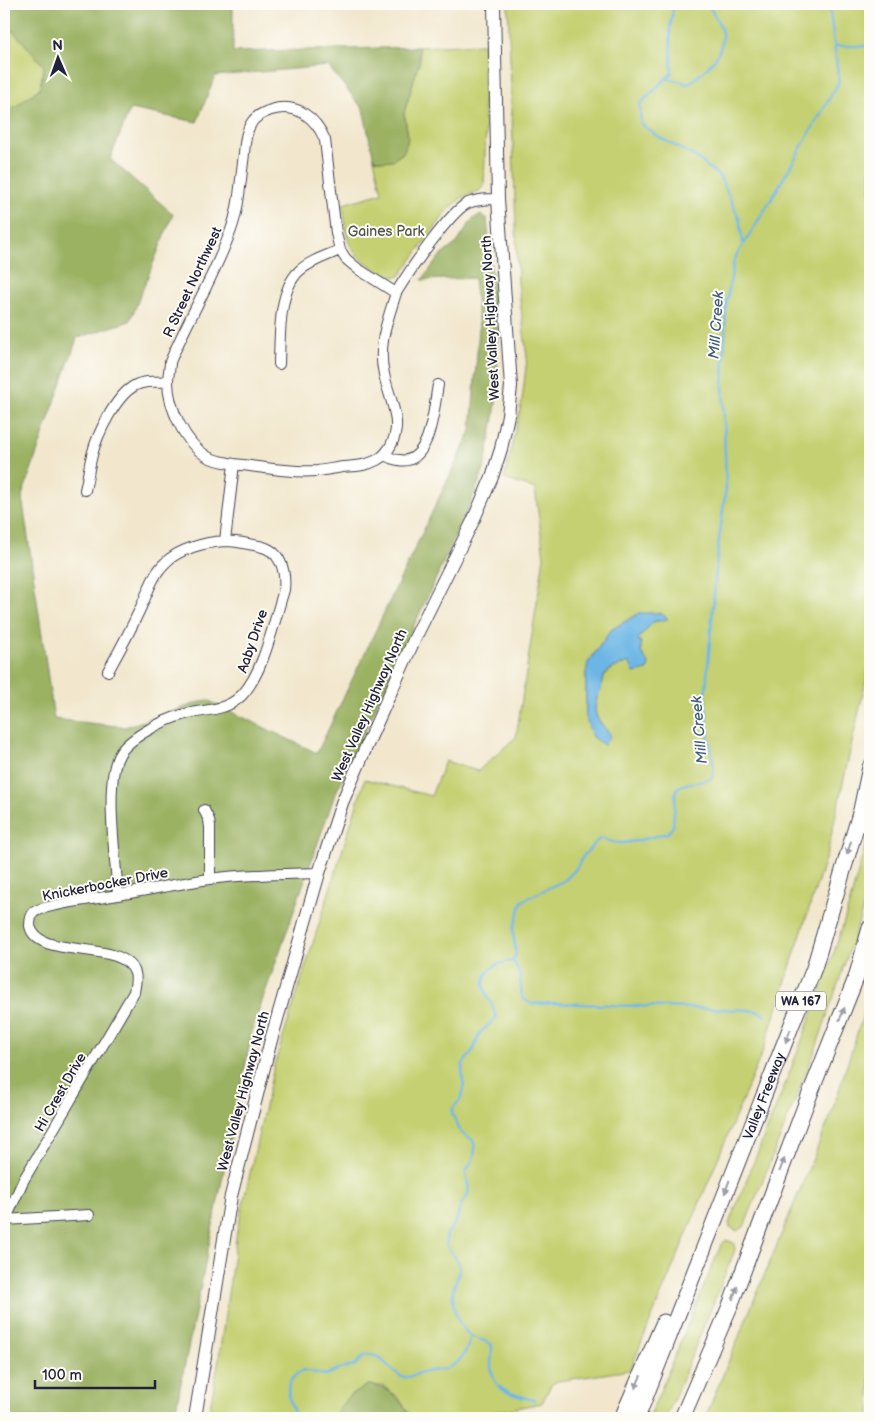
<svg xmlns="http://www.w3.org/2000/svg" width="874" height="1422" font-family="'Balsamiq Sans',sans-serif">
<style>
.green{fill:#c4d071;stroke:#737956;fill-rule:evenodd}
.forest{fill:#9bb263;stroke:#5e6a4f}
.water{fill:#6cb6e5;stroke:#476c90}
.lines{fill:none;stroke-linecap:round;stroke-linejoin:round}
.stream{stroke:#6cb6e5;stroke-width:2.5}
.minor-casing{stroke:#414051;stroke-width:12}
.major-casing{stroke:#414051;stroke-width:14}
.highway-casing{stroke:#414051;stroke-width:17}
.minor{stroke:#fff;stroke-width:10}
.major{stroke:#fff;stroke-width:12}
.highway{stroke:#fff;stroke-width:15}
.oneway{fill:#9c9ca7}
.labels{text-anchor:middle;stroke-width:4;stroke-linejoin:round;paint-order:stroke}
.shield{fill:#fdfcf7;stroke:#646373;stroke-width:1}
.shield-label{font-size:12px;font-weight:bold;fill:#22223b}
.park-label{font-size:14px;fill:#53564b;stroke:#fdfcf7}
.street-label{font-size:14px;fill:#22223b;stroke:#fdfcf7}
.water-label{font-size:15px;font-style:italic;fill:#405d7f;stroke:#fdfcf7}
</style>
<rect width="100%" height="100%" fill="#fdfcf7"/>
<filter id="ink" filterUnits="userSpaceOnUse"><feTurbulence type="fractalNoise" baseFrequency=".02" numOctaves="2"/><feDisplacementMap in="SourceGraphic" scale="10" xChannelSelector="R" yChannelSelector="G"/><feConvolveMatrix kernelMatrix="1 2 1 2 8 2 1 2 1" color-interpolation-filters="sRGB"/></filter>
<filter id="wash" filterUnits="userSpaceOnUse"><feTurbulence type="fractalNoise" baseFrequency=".0096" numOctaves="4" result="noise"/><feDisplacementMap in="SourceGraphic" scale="20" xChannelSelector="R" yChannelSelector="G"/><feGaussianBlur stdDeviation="1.12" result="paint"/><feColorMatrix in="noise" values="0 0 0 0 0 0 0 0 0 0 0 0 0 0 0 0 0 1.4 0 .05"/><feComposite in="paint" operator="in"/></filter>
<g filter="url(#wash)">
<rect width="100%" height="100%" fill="#f2e7cd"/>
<path class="green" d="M508 4H870V662L828 850 764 1048 630 1370 558 1381 551 1385 542 1403 462 1418H412L398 1397 383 1386 368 1385 348 1397 332 1418H208L218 1364 237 1231 274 1066 365 779 431 796 445 761 478 771 516 737 544 557 535 489 504 479 522 401 527 358 518 283ZM639 613 667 619 653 622 638 639 641 643V652L649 664C629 661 620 661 604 676 603 689 592 701 596 715 599 722 606 729 610 735L586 717V673L588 663 611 630Z
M4 24 16 34 44 66 40 88 11 110 4 126Z
M483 44 484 122 486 123 484 186 479 191 463 197 447 211 400 276C389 278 383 274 374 268 344 250 347 236 343 204L382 193 374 159C386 162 393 160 403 153L408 136 404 113 420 59 418 47Z
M870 825V885L856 931 816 1048 744 1227 737 1231 730 1227 729 1223C769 1125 809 1028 842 928 853 894 861 860 870 825Z
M870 993V1418H705L831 1115Z
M726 1240 734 1243 735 1250 666 1418H649L721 1245Z"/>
<path class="forest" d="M4 4H233V52L418 47 420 59 404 113 408 136 407 143 403 153 393 160 383 161 374 159 363 109 328 66 215 76 197 122 130 109 110 159 173 214 130 321 77 338 22 496 54 719 125 727 207 700 317 753 471 431 479 328 474 278 422 280 440 256 457 243 472 220 479 215 487 218 497 329 498 386 494 418 484 470 465 516 334 797 253 1027 174 1418H4V126L11 110 40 88 44 66 16 34 4 24Z
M368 1385C393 1387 398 1399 412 1418H332L348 1397Z"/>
<path class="water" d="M639 613H661L668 619 653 622 638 639 641 643V652L649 664 648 670 634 673 629 662 611 669 604 676C603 689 592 702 596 715 599 722 606 729 611 735L604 745 592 737 586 717V673L588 663 611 630Z"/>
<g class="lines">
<path class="stream" d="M674 4 670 29 672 73 640 104 641 124 657 136 696 157 720 177 739 218 743 243
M835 46H870
M667 78 688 84C705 72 728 52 721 28 718 20 712 12 708 4
M513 961C522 972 520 984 522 998L532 1004 553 1003 749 1010 760 1012 765 1016
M535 1402 534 1400C512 1394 493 1393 491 1366 491 1359 492 1352 492 1345 486 1340 478 1340 471 1336 458 1327 452 1307 453 1291 454 1282 461 1274 459 1265 457 1254 442 1250 447 1234 449 1229 454 1226 456 1221 459 1216 458 1209 462 1203 464 1200 468 1198 468 1194 470 1187 466 1178 466 1171 474 1159 477 1154 473 1140L461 1133 452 1113 453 1108 460 1100 464 1090 462 1070 463 1064 474 1049 479 1034 496 1018C495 1008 491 1004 487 995 477 974 494 962 513 961L516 955 513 931 522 901 565 880 576 869 584 855 599 839C606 838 612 843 619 843 634 843 654 836 668 833L673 826 676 789C690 779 700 785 712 778L714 767 709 739 705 699 718 548 726 487 723 387 726 305 734 260 775 193 839 82 829 4
M296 1418C289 1399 280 1382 303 1370L326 1375 339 1369 354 1366 365 1355C382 1352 387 1370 401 1376 409 1379 415 1374 423 1372 428 1371 434 1371 439 1370 458 1368 467 1354 471 1336"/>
</g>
</g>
<g filter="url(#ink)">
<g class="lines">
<g class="minor-casing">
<path id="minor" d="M396 293C408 273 450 211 468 203 478 199 488 199 498 199
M279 364C280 337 278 291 299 271 310 261 326 256 340 250
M384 455C389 457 394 460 399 460 431 466 434 405 438 385
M85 490C88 478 89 466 92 455 97 435 115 397 134 386 144 380 157 382 168 382
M225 541 234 464C225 462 216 461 208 457 185 444 168 407 168 381 168 375 170 368 170 362 189 317 215 275 231 230 239 208 240 185 243 162 245 149 244 134 252 122 256 116 265 112 271 110 297 102 316 118 325 140L336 233 340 250 346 259 358 269 396 293C388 319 377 346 384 374 387 390 395 406 396 422 397 436 390 453 377 460 366 466 355 466 343 467 335 468 326 470 317 471 290 473 261 467 234 464
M108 671C120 650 131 629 141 607 148 592 153 574 165 563 178 549 206 542 225 541 236 541 248 544 259 546 281 550 286 571 284 590 274 621 264 672 242 695 226 712 203 709 182 715 164 720 128 738 119 755 104 782 116 862 118 895
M204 810 209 820 210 827V879
M5 1220 89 1215
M4 1223 23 1181 134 992C135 986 137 979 135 973 124 938 37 961 30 926 30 922 30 916 34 912 43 905 98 898 112 896 144 891 176 884 209 879 245 874 282 874 319 873"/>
</g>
<g class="major-casing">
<path id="major" d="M195 1418 231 1196 271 1040 319 873 342 803 370 738 415 638 473 521 492 477 501 449 508 415 511 386 498 199 494 4"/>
</g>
<g class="highway-casing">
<g id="highway">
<path d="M622 1418 664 1322"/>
<path id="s1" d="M637 1418 814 968 861 810 870 767"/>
<path d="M682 1418 730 1306 804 1109 856 978 870 928"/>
</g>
</g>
<use href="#minor" class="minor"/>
<use href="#major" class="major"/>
<use href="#highway" class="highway"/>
</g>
<defs><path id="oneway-solid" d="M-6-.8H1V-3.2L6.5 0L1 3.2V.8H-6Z" transform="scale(1.25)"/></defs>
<g class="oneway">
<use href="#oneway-solid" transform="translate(849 848) rotate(107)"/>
<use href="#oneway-solid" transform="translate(842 1014) rotate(-68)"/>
<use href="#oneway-solid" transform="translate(788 1036) rotate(111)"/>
<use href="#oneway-solid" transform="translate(782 1165) rotate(-69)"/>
<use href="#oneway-solid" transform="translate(727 1187) rotate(110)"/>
<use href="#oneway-solid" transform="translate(735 1293) rotate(-70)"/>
<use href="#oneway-solid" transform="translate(638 1382) rotate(114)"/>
</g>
</g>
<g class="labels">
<rect class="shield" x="776" y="991.5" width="50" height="19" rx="4"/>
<g class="shield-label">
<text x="801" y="1005">WA 167</text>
</g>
<g class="park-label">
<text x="386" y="236">Gaines Park</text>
</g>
<g class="street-label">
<text transform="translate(192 282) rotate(-65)" y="5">R Street Northwest</text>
<text transform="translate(490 318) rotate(-93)" y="5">West Valley Highway North</text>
<text transform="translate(252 641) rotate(-71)" y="5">Aaby Drive</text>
<text transform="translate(369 705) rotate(-66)" y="5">West Valley Highway North</text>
<text transform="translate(105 884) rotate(-11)" y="5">Knickerbocker Drive</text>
<text transform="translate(243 1091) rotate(-75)" y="5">West Valley Highway North</text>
<text transform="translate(60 1092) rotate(-60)" y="5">Hi Crest Drive</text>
<text dy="5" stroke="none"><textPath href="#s1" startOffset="346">Valley Freeway</textPath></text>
</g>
<g class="water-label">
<text transform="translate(716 325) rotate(-86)" y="5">Mill Creek</text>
<text transform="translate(699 730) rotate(-95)" y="5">Mill Creek</text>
</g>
</g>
<rect width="874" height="1422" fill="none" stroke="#fdfcf7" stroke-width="20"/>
<g transform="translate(58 58) rotate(358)" stroke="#fdfcf7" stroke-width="4" paint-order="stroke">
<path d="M0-4L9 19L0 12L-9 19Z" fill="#22223b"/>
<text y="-8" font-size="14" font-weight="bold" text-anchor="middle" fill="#22223b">N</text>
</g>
<path d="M35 1380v8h120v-8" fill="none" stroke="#22223b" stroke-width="2.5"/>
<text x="42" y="1380" font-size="15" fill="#22223b" stroke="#fdfcf7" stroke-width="4" paint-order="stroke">100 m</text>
</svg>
